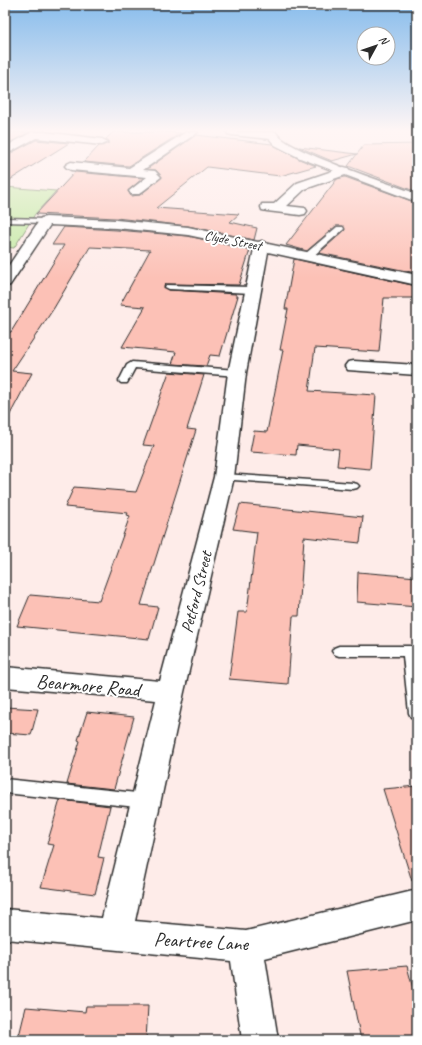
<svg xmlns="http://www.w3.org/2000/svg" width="422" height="1045" font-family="Caveat,sans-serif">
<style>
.green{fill:#c4eaa4;stroke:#788a68}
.building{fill:#fcc1b6;stroke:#2b2b2b}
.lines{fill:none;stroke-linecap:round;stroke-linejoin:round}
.lane-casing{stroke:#2b2b2b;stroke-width:3}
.street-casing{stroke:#2b2b2b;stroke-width:3}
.secondary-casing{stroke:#2b2b2b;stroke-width:3}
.lane{fill:#fff;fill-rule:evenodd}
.street{fill:#fff;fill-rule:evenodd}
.secondary{fill:#fff;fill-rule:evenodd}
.labels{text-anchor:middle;stroke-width:4;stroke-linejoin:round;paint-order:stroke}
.far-street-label{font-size:14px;fill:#2b2b2b;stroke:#fff}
.street-label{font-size:17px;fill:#2b2b2b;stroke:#fff}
.near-street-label{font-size:20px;fill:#2b2b2b;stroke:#fff}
</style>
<rect width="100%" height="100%" fill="#feece9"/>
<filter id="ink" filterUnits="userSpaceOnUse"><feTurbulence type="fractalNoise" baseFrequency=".025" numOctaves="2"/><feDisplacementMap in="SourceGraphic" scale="8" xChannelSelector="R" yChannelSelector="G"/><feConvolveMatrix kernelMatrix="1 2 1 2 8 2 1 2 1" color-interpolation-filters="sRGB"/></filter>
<g filter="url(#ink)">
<path class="green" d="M5 187 56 191 35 214 14 248 5 247Z"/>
<path class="building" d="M5 132H30L5 145Z
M113 132H166L181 133 129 166 84 162 99 146 109 143V141L106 139Z
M196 135 272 144 299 159 316 166 280 176 207 167 156 208 239 214 230 222 257 228 254 240 188 226 116 218 36 214 75 172 143 178 128 191 131 196 140 195 162 177 156 170 147 169Z
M36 140 69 143 5 183V156Z
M417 144V192L348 166 364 145Z
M299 147 357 154 332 161Z
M345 177 417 203 416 273 319 253 345 230 343 226H336L307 251 286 245 337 179Z
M64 227 116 230 188 236 250 250 239 285 166 284 164 286 169 290 236 294V296H238L220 356 210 355 206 366 172 364 176 352 122 347 145 307 120 305 150 250 90 247 54 308 12 371 32 373 5 424V332H11L64 245H52Z
M294 259 416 286V298H384L379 352 315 348 309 391 376 395 370 469 337 466 339 449 297 445 296 455 250 452 254 431 267 432 283 350H280L288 309H285Z
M169 372 204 375 187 429 196 430 141 605 158 607 149 639 17 626 30 595 99 601 130 516 127 515 128 513 65 507 74 487 136 492 154 446 143 445Z
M240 504 363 517 360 543 304 537 299 616H293L288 684 229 679 238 612H247L257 532 233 529Z
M358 572 417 577V607L357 602Z
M5 707 38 709 31 735 5 733Z
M87 712 134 717 114 789 67 784 80 741 78 740Z
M417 786V880L412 881 383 789Z
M60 800 110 806 98 857 104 858 95 894 41 887 54 845 47 844Z
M407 966 417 1004V1040H361L347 971Z
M86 1006H148L146 1040H18L26 1007 85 1012Z"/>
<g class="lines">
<g class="lane-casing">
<path id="lane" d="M5 218 46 219 50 221 46 223 5 222Z
M337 227H343L344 229 311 258H305V254Z
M166 285 252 287 256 290 252 293 169 289 165 287Z
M132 362 237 370 242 373 237 376 135 368 127 383H121L119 381 127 365Z
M224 474 353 483 357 484 359 486 357 488 353 489 220 479 218 477 220 475Z
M339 646H417V718L411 717 409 713 403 656H339L334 654 332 651 334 648Z
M5 779 146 794 152 796 154 801 152 806 146 808 5 793Z"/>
</g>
<g class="street-casing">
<path id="street" d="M32 132H44L102 139 108 142 102 145 36 138 5 155V147Z
M186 132H198L143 170 155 171 161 177 139 194H131L129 191 147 177 71 170 67 168 65 166 67 164 71 162 129 168Z
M227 132H261L276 134 277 136 272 139 232 135 228 134Z
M344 167 348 168 350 171 348 174 305 189 287 206 305 208 307 211 305 214 300 215 267 211 262 210 261 207 262 204H274L297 183Z
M46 217 116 220 188 227 258 242 262 241 268 244 417 275V285L268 252 246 373 234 477 184 692 135 921 246 931 417 890V920L265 958 278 1040H242L231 961 5 939V909L102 918 156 700 5 687V667L160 681 214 477 228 373 254 249 188 235 116 228 50 225 10 285 5 287V271L41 218Z
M354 361 417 365V375L348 370 345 366 348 362Z"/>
</g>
<g class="secondary-casing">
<path id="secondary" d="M266 132H276C282 150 395 185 417 194V202L300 158 275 145 267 136Z"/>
</g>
<use href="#lane" class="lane"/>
<use href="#street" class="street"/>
<use href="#secondary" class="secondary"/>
</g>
</g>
<linearGradient id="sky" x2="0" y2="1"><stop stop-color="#87bcec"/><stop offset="0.47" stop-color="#fff6f5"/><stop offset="1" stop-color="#fff6f5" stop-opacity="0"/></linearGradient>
<rect width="422" height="278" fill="url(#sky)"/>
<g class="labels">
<g class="far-street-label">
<text transform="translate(233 240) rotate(11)" y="5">Clyde Street</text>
</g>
<g class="street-label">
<text transform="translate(196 592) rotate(-76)" y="6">Petford Street</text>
</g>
<g class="near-street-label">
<text transform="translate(88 685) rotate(5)" y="7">Bearmore Road</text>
<text transform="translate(201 941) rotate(3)" y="7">Peartree Lane</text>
</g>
</g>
<rect width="422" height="1045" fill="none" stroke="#fff" stroke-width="20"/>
<rect x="10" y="10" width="402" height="1025" fill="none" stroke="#2b2b2b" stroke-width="1.5" filter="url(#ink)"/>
<g transform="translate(376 46) rotate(50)"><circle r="19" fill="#ffffff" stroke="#aaaaaa"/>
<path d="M0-3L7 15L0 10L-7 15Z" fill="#2b2b2b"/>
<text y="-6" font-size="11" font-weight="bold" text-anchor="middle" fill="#2b2b2b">N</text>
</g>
</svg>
